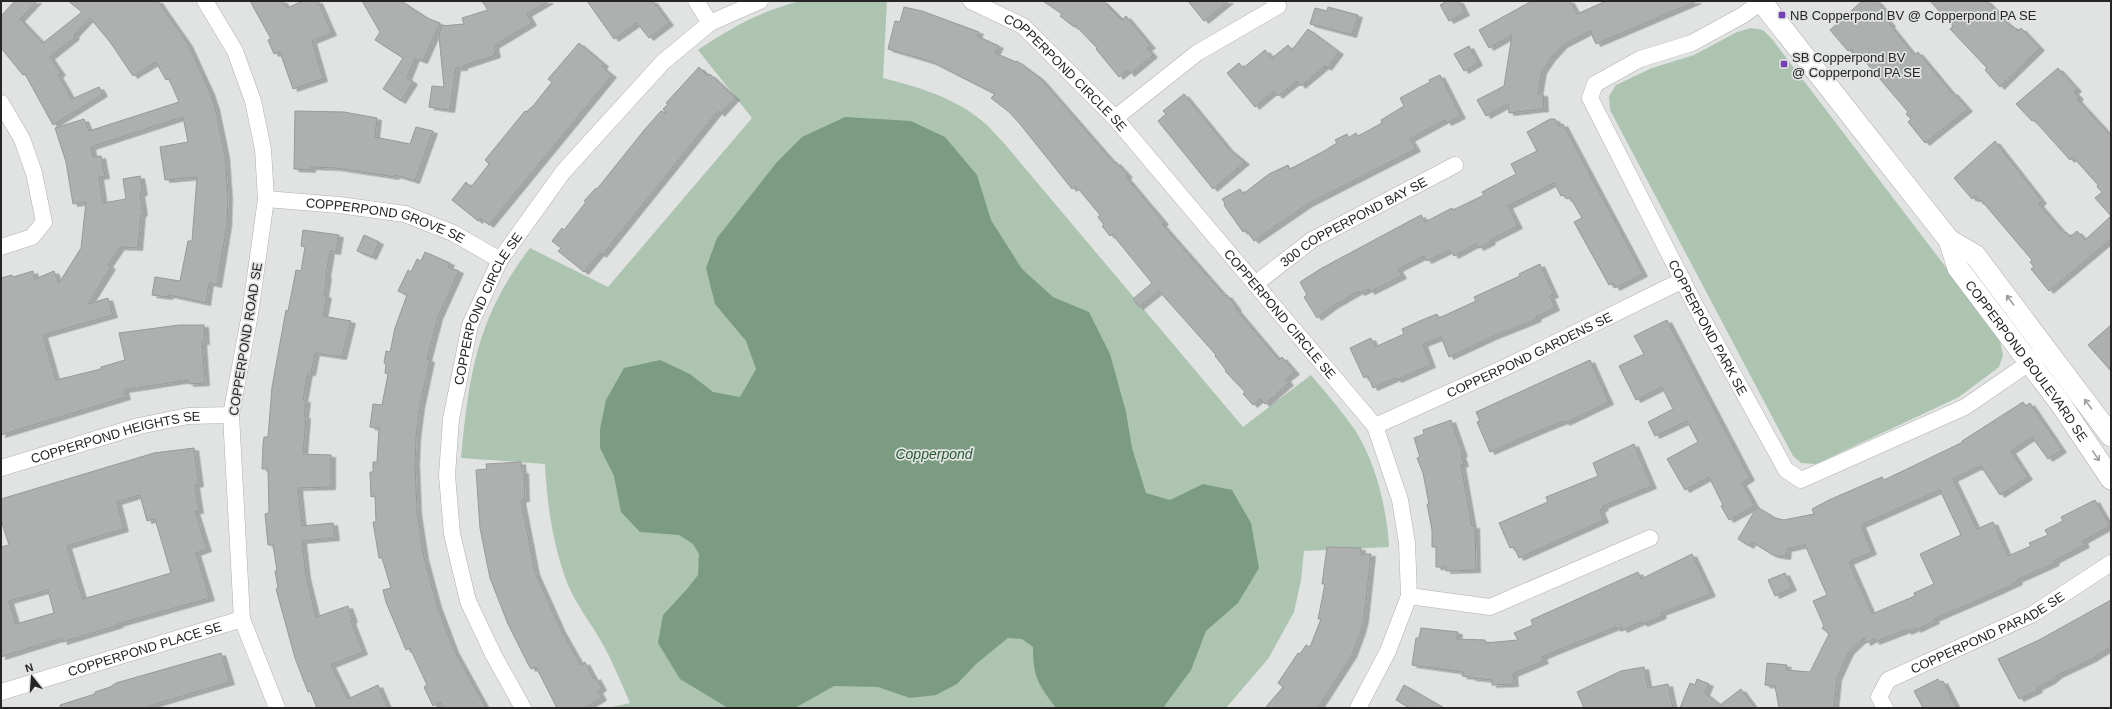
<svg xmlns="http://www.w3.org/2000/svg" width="2112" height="709" font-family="Helvetica,sans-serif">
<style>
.green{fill:#adc4b1}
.water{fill:#7c9c81}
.building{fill:#adb0ae;stroke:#979a98;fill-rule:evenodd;filter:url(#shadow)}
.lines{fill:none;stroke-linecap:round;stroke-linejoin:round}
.minor-casing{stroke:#aeb1ae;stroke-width:17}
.tertiary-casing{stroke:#aeb1ae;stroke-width:22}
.minor{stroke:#fff;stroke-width:16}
.tertiary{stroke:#fff;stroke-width:21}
.oneway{stroke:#9c9d9c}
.poi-dot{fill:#7340b7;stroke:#e0e3e1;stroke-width:1.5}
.labels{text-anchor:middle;stroke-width:3.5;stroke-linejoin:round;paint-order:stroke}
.poi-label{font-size:13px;fill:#242524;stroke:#e0e3e1;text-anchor:start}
.street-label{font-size:13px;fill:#242524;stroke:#e0e3e1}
.water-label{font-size:14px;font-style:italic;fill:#285a34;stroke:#e0e3e1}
</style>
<defs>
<filter id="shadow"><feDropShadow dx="4.5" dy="2.5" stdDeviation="0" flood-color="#0004"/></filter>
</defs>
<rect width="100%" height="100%" fill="#e0e3e1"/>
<path class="green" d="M801 1H887L883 78C918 87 953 97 981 120 989 126 996 135 1003 142L1243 427 1311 375C1326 393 1342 411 1355 430 1376 463 1387 509 1389 547L1304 551 1301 580 1294 612 1268 659 1226 708H608L630 703C621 683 613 662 602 643 591 623 577 606 568 585 553 546 547 506 545 464L461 458C469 374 477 317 530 248L608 287 752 118 698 50C730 28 763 10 801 1Z
M1751 28 1763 30 1772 39 1999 337 2003 355 1999 367 1959 397 1816 464 1801 463 1793 456 1610 110 1609 96 1616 85 1652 68 1694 55 1737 32Z"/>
<path class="water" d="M845 117 911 121 945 137 977 175 991 220 1022 269 1053 297 1089 312 1110 354 1126 412 1132 448 1146 493 1170 500 1203 484 1232 490 1251 523 1259 568 1238 603 1206 631 1191 670 1163 708H1056C1038 684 1033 677 1033 647L1022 639 1008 638 976 664 957 684 936 695 910 698 878 687 834 686 795 708H728L680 679 658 643 663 615 687 589 698 575 699 554 693 544 679 535 640 532 621 512 614 476 600 448V429L606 400 624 368 660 360 690 374 713 392 740 397 756 369 746 341 715 304 706 268 717 238 777 162 802 137Z"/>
<path class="building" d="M15 1H37L20 19 43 43 82 12 68 1H158L188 44 210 92 215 107 225 155 228 197 227 225 217 285 209 283 206 303 169 295 168 297 152 295 155 277 180 281 188 241H192L197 177 165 180 160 147 188 142 183 117 91 147 93 157 101 156 105 176 99 177 103 203 126 199 123 179 140 176 143 193H140L143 213 141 214 138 248 120 247 108 265 111 267 88 304 108 298 113 315 43 335 56 380 101 369V367L125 360 119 333 179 325H204L205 342H202L205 383 189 384 188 380 124 390 126 397 1 435V278L12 275 13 277 33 271 35 279 54 271 59 283 81 248 86 202 73 204 66 162 55 128 84 119 89 131 179 102 169 79 166 80 156 62 133 76 110 42 90 18 74 35 75 37 50 57 61 73 58 75 72 99 99 87 103 94 53 125 25 74 23 75 1 48V16Z
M250 1H283L287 8 303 1H318L332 33 312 41 323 79 293 89 280 52 274 54 268 40 271 39Z
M362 1H401L427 18 440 23 423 61 415 58 407 78 413 82 401 101 383 89 403 58 375 40 380 32Z
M482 1H549L527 14 532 23 494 46 496 55 463 66V68H456L450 110 429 107 432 86 444 87 439 36 441 26 464 24 462 18 488 10Z
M587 1H653L669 23 649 38 637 23 614 39Z
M1043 1H1103L1122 20 1126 16 1151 46 1147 48 1153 55 1130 74 1127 70 1119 77 1096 49 1097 48 1075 25 1074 27 1060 16 1062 14Z
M1188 1H1229L1204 21Z
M1447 1H1459L1465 13 1449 21 1440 5Z
M1532 1H1570L1577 14 1606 1H1697L1596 44 1590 31 1563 45 1551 58 1542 71 1538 94H1543L1544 109 1509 113 1508 104 1486 116 1477 100 1504 86 1512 35 1489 48 1479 30Z
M1862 1H1877L1890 16 1887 19 1891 24 1890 25 1914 55 1918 52 1952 93 1953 92 1968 109 1925 143 1908 122 1911 119 1906 114 1908 112 1858 53 1856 54 1851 49 1848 51 1830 30Z
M1930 1H1987L2011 27 2013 26 2018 31 2021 28 2040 48 2000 87 1985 70 1987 68 1950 29 1953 26Z
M904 7 922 11 979 32 977 36 999 46 995 53 1016 62 1017 61 1040 78 1114 163 1116 162 1128 175 1126 177 1164 222 1162 224 1225 296 1227 295 1237 308 1236 309 1279 360 1282 357 1295 372 1286 379 1289 383 1265 404 1260 399 1253 405 1243 394 1245 392 1225 371 1226 370 1215 356 1216 355 1159 291 1139 307 1133 299 1152 283 1112 234 1110 236 1102 226 1104 225 1098 217 1100 215 1076 186 1072 189 1020 124 1009 112 991 98 995 94 932 62 888 49 895 21 900 22Z
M1328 7 1358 15 1352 35 1310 24 1315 8 1327 11Z
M1308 29 1339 52 1327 68 1325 66 1301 86 1297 81 1278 96 1274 91 1255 107 1227 73 1239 63 1243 68 1265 50 1272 58 1288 45 1292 50Z
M579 43 604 64 602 67 612 75 489 225 480 218 478 221 452 200 466 182 471 187 489 164 485 160 525 111 526 112 533 106 552 82 548 79Z
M1469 46 1478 63 1464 71 1454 54Z
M699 67 708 76 710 74 735 98 720 114 718 111 602 255 600 253 584 272 558 251 561 248 552 241 562 228 564 230 586 202 584 201 596 188 597 189 645 129 661 111 666 113 663 109 668 104 666 103Z
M2058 68 2077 89 2074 92 2079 97 2077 99 2111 136V216L2095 198 2102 192 2097 187 2098 185 2073 157 2070 160 2034 120 2032 121 2016 104Z
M1440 75 1461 116 1447 123 1445 120 1410 139 1416 149 1308 204 1254 241 1246 230 1243 232 1224 205 1225 203 1222 199 1240 189 1243 194 1269 174 1288 165 1290 169 1324 151 1337 143 1335 140 1347 134 1348 138 1356 133 1358 136 1382 123 1381 120 1404 106 1400 98 1430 82 1429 80Z
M1184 94 1229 149 1245 162 1213 189 1158 121 1166 114 1163 111Z
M295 111 344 112 377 118 375 137 410 144 416 127 433 131 415 181 395 175V177L336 168 311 167V170L294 169Z
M1550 119H1555L1559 126 1563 124 1643 274 1615 288 1613 283 1609 285 1574 222 1582 218 1570 197 1567 199 1564 195 1561 196 1554 183 1508 206 1518 226 1490 240 1491 242 1479 248 1476 244 1454 256 1450 250 1427 261 1424 256 1398 269 1402 276 1370 292 1369 289 1360 293 1359 291 1333 306 1317 318 1304 297 1307 295 1300 282 1322 268 1421 215 1425 222 1452 208 1453 210 1484 195 1482 192 1516 174 1511 164 1537 151 1527 132Z
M1995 141 2042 201 2039 204 2064 233 2066 232 2070 237 2077 231 2085 240 2111 216V239L2049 291 2031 269 2034 267 2030 262 2032 260 1981 200 1979 202 1975 196 1972 199 1954 178Z
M303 230 339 235 336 252 330 251 326 275 327 276 324 295 327 296 323 316 351 321 342 357 315 353 311 373H308L303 400H306L304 416H306L303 454 331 455V487L298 488 302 526 333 523 335 538 302 541 306 576 316 617 348 606 353 620 351 621 363 652 331 665 348 699 378 685 388 708H317L310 691 308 692 295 658 276 589 278 588 275 571 277 570 273 545H268L265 514 269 513 268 469H262L263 444 264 437H268L272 387 286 310 288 311 296 270 301 271 305 247 301 246Z
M364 235 379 242 372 257 357 251Z
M425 252 450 263 448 267 459 271 438 317 427 359 430 360 420 406 416 437 415 463 417 512 424 557 437 605 454 650 486 708H443L440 702 433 706 424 687 427 685 410 648 406 650 386 602 383 590 391 588 382 558H379L373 522H376L375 496 371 497 370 472H373V462H377L379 428 370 427 373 404 382 405 388 374 385 373 386 364 384 363 386 351 390 352 395 328 407 295 398 291 408 270 411 272 417 259 421 261Z
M1540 264 1554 295 1550 296 1555 308 1536 317 1537 319 1492 337 1449 357 1441 337 1423 344 1431 365 1397 380 1396 378 1373 388 1368 376 1364 378 1350 348 1371 338 1375 347 1404 334 1402 329 1422 320 1437 314 1439 318 1476 301 1474 297 1520 276 1519 274Z
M1667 320 1750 478 1742 483 1755 506 1729 520 1721 506 1723 505 1709 477 1685 490 1667 459 1698 442 1687 421 1655 436 1648 422 1673 409 1662 387 1636 400 1619 366 1644 354 1634 336Z
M2111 325V371L2088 345Z
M1590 360 1609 402 1565 423 1564 421 1546 428 1490 452 1477 422 1480 421 1476 412Z
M2023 402 2026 406 2030 403 2062 450 2048 459 2032 437 2011 451 2028 477 2000 495 1981 466 1978 468 1977 467 1953 479 1977 529 1993 522 2008 556 2031 546 2029 543 2048 535 2045 530 2063 521 2061 517 2095 500 2110 526 2083 541 2085 545 2054 561 2055 563 2017 580 2018 582 1999 591 1934 619 1935 621 1916 630V628L1907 632 1906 630 1875 642 1874 639 1866 643 1864 638 1849 652 1837 678 1834 708H1779L1775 686 1765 685 1767 663 1787 665 1786 670 1810 672 1829 634 1822 628 1824 626 1813 601 1827 595 1805 545 1787 549 1786 557 1773 555 1752 542 1749 546 1738 539 1757 507 1775 518 1784 520 1814 514 1812 509 1829 500 1882 477 1884 480 1963 442 1962 441ZM1940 490 1961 535 1920 554 1934 584 1914 593 1915 596 1872 614 1849 562 1872 552 1861 525Z
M1451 420 1463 454 1461 455 1464 464 1461 465 1472 526H1475L1476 570 1446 571V567H1436V547H1432V530L1427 504H1429L1423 473 1417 458 1420 457 1414 438 1424 434 1423 430Z
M1634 444 1652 486 1603 506 1604 508 1600 510 1604 520 1519 558 1514 547 1510 548 1499 523 1548 502 1546 497 1598 476 1593 463Z
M194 448 199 484 195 485 199 511H195L207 549 196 553 210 598 118 624 119 625 63 642 62 638 1 657V547L9 545 1 520V499L154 453ZM140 495 147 521 155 519 171 573 83 599 67 546 124 529 117 502ZM48 590 54 613 16 624 9 601Z
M521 462 522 472 524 471 525 499 521 500 535 572 561 630 581 665 585 662 594 679 596 677 602 688 598 691 602 698 585 708H557L536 667 531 669 527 662 508 624 490 578 480 528 476 470 487 469 486 464Z
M1327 547 1361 548V554H1371L1364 619 1361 631 1352 655 1318 708H1265L1283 687 1278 683 1298 653 1300 654 1306 645 1310 647 1321 619H1318L1325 584H1322Z
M1692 554 1711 594 1661 613 1662 616 1643 624 1641 622 1623 630 1621 627 1616 629V627L1556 651 1542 657 1544 661 1513 674 1514 684 1492 685V680L1471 678V677L1462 676 1463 672 1412 665 1416 638H1419L1421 628 1458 632 1457 639 1485 640V643L1518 640 1514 633 1533 625 1531 620 1638 572 1641 579Z
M1785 573 1792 588 1775 596 1768 580Z
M2111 600V647L2092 659 2058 675 2051 681 2037 688 2038 690 2019 699 1998 659 2039 640Z
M221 653 230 682 149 706V708H60V705L95 694V692L110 687 116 683Z
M1644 667 1648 688 1668 684 1673 708H1584L1577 692 1621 671Z
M1697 679 1709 684 1705 693 1720 705 1741 689 1755 708H1680L1690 683 1695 685Z
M1938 679 1940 682 1943 681 1957 708H1923L1914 691Z
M1404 685 1444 708H1410L1396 700Z"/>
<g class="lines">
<g class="minor-casing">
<g id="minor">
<path d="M205 1 235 51 253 101 263 149 266 199 250 314 231 415 242 619 277 708"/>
<path d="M696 1 710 23"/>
<path id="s1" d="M971 1 1023 26 1115 118 1375 426 1400 500 1407 543 1409 596 1388 651 1358 708"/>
<path id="s2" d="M1761 2 1743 15 1692 43 1640 59 1595 84 1590 98 1694 303 1786 470 1801 480 1965 407 2039 356"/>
<path d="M1 103 22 139 34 173 44 222 32 237 1 247"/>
<path d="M1115 118 1197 53 1278 6 1274 1"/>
<path id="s3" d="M266 199 339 205 405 214 453 233 500 260"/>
<path id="s4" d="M1255 284 1312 240 1455 165"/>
<path id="s5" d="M1375 426 1508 366 1683 280"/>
<path id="s6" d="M1 468 139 426 188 416 231 415"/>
<path d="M1409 596 1490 607 1650 538"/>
<path id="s7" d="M1 692 242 619"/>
<path id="s8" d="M523 708 493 654 468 601 452 534 447 475 451 419 470 325 500 260 563 172 663 62 710 23 760 1"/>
<path id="s9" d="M1885 708 1879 697 1888 680 2033 614 2111 563"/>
</g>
</g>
<g class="tertiary-casing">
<g id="tertiary">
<path id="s10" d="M1761 1 1949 240 1958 268 2060 403 2111 479"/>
<path d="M1949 240 1975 255 2111 436"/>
</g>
</g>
<use href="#minor" class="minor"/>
<use href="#tertiary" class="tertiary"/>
</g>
<defs><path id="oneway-shaft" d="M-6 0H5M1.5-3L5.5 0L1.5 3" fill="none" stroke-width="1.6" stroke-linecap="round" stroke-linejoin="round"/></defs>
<g class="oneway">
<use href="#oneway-shaft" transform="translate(2010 300) rotate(-127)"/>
<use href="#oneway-shaft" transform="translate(2088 404) rotate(-127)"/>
<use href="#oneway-shaft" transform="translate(2096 456) rotate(56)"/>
</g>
<g class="poi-dot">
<rect x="1778" y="11" width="8" height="8" rx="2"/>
<rect x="1780" y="60" width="8" height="8" rx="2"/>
</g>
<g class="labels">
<g class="poi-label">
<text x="1790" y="20">NB Copperpond BV @ Copperpond PA SE</text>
<text x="1792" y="62">SB Copperpond BV<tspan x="1792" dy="15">@ Copperpond PA SE</tspan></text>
</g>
<g class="street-label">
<text dy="5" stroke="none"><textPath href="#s1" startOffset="120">COPPERPOND CIRCLE SE</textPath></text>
<text dy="5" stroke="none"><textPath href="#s3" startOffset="122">COPPERPOND GROVE SE</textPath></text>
<text dy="5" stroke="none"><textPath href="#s4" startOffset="117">300 COPPERPOND BAY SE</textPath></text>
<text dy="5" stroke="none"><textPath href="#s8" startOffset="422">COPPERPOND CIRCLE SE</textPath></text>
<text dy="5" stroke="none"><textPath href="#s1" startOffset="444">COPPERPOND CIRCLE SE</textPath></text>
<text dy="5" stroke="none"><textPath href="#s2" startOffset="459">COPPERPOND PARK SE</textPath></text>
<text transform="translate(245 339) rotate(-81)" y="5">COPPERPOND ROAD SE</text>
<text dy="5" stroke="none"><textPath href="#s5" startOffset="170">COPPERPOND GARDENS SE</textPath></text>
<text dy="5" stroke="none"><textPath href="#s10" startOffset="449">COPPERPOND BOULEVARD SE</textPath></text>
<text dy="5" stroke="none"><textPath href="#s6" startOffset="119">COPPERPOND HEIGHTS SE</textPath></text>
<text dy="5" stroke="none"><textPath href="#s9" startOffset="142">COPPERPOND PARADE SE</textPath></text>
<text dy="5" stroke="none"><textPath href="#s7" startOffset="150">COPPERPOND PLACE SE</textPath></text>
</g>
<g class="water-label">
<text x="934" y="459">Copperpond</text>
</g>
</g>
<rect width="2112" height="709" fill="none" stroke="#242524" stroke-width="4"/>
<g transform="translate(32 677) rotate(343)" stroke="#e0e3e1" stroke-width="3" paint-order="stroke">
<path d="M0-3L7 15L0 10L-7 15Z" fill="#242524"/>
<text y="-6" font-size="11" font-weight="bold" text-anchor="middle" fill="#242524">N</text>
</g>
</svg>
